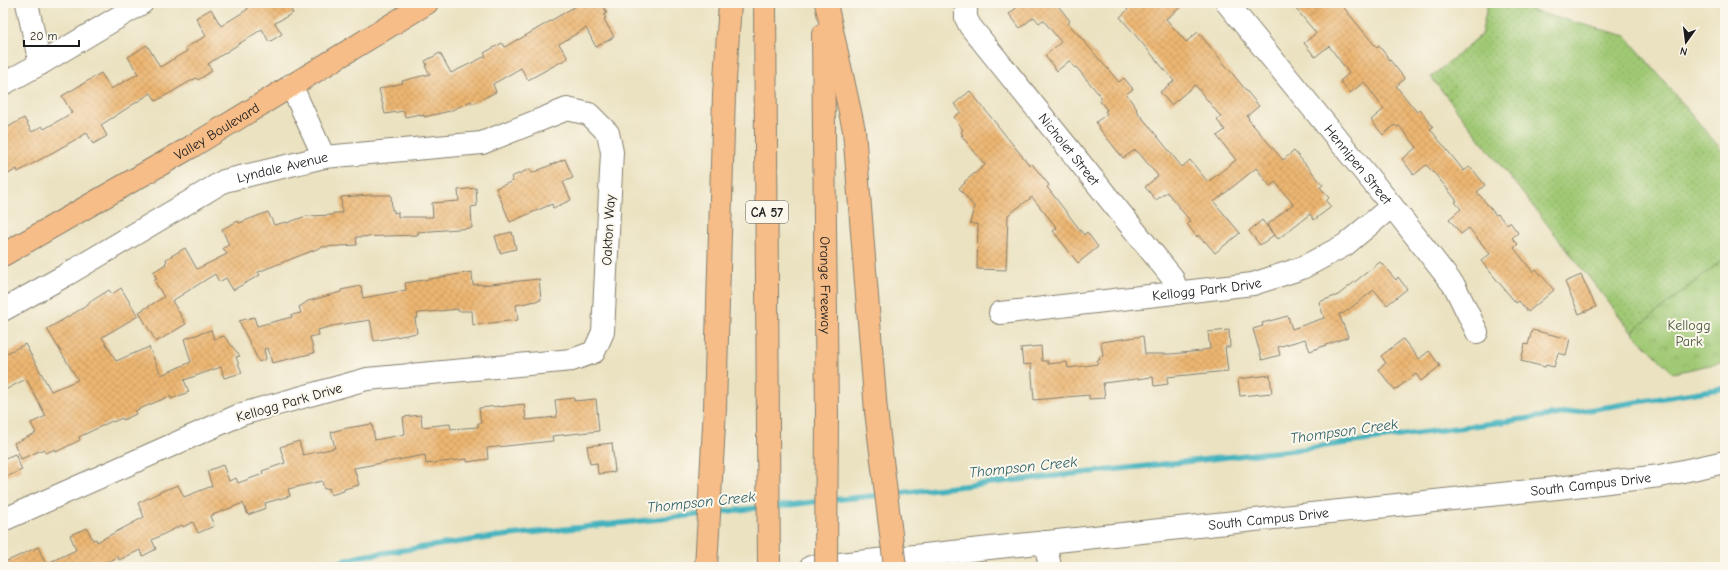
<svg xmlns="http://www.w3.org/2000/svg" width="1728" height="570" font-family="'Comic Neue',sans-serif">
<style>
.grass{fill:url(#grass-dots);stroke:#5e7248}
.park{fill:url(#park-crowns);stroke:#5e7248}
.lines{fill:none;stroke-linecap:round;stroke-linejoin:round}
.stream{stroke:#43b2be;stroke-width:5.5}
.building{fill:url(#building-cross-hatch)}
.minor-casing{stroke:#847f6e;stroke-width:24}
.major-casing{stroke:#847f6e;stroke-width:24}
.highway-casing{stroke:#847f6e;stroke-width:24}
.minor{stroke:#fff;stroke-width:22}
.major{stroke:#f7bd88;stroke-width:22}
.highway{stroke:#f7bd88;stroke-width:22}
.highway-bridge-casing{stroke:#847f6e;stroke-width:24;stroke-linecap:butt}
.highway-bridge{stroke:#f7bd88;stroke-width:22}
.labels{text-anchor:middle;stroke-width:4;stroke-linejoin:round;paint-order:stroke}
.shield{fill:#fbf7ec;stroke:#5f5e5a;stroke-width:1}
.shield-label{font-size:13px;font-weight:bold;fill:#1c1c1c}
.street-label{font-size:14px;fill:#1c1c1c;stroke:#fbf7ec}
.park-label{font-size:14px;fill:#4a593b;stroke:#fbf7ec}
.water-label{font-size:15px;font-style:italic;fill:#2e6065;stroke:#fbf7ec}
</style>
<defs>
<pattern id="grass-dots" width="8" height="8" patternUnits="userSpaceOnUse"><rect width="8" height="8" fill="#a0c975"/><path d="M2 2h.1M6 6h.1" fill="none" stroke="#89ac65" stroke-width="1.8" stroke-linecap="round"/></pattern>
<pattern id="park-crowns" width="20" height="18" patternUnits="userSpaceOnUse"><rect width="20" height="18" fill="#a0c975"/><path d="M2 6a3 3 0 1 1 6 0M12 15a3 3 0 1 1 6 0" fill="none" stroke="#89ac65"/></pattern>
<pattern id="building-cross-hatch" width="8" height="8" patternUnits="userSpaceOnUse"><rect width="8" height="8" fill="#ecb672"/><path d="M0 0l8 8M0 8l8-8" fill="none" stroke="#ca9c62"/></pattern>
</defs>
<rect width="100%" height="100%" fill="#fbf7ec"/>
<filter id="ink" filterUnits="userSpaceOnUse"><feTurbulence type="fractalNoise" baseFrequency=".025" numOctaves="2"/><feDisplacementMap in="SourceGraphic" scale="8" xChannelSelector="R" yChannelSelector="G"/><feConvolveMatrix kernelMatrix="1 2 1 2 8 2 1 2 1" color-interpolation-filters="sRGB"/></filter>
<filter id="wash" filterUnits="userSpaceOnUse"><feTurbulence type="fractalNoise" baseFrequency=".012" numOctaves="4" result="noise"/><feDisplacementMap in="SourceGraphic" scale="16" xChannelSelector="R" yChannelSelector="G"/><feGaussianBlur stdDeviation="0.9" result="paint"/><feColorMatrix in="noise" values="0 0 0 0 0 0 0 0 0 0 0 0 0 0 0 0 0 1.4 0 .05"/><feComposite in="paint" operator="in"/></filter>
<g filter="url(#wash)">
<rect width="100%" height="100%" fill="#ebe2c1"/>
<path class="grass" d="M1488 3H1532V11L1626 36 1725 154V258L1632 332 1431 77 1481 35Z"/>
<path class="park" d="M1725 258V362L1673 373 1632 332Z"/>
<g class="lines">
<path class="stream" d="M890 494 1302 449 1582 411 1725 388
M831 500 882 495
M773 507 822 501
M713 513 764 507
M323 567 362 556 501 536 705 514"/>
</g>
<g id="blocks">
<path class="building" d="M244 3H287L293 13 275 23 282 34 269 42 262 29 208 64 212 71 198 80 196 78 156 101 151 93 101 125 107 136 93 144 87 133 18 172 17 169 3 177V130L24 118 32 132 42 126 44 129 72 113 62 96 101 73 111 89 138 74 128 57 147 45 160 67 187 51 185 48 206 36 196 18 211 9 221 26 248 9Z
M581 3H601L607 13 604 15 606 18 604 19 614 37 596 47 586 28 559 44 568 58 528 80 521 68 493 84 496 92 472 104 471 101 450 111 424 117V115L420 116V114L405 117 404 111 385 114 379 89 403 83 402 81 430 74 425 66 427 65 425 61 440 53 451 73 486 56 484 53 502 43 505 47 518 39V40Z
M1022 3H1056L1070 21 1068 23 1119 82 1124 78 1133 89 1126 94 1137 109 1136 110 1182 167 1190 160 1208 182 1236 160 1217 136 1225 130 1217 120 1221 117 1195 85 1171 105 1160 92 1174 81 1120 17 1128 10 1123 3H1186L1166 19 1186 42 1198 32 1259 106 1247 116 1249 118 1248 119 1283 160 1294 151 1323 185 1320 187 1329 198 1326 201 1331 207 1314 220 1310 214 1278 239 1267 225 1293 204 1275 182 1270 186 1256 168 1214 202 1240 233 1215 253 1205 241 1204 242 1198 235 1197 237 1187 224 1190 221 1167 192 1156 200 1145 187 1158 176 1139 153 1135 150 1123 158 1099 128 1096 122 1107 114 1105 111 1107 110 1099 100 1102 98 1076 67 1075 68 1069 61 1057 71 1045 56 1061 42 1043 20 1039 23 1034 17 1020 28 1009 14Z
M1291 3H1340L1377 48 1379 46 1405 79 1396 86 1417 112 1420 110 1433 127 1430 129 1464 171 1470 166 1485 185 1477 192 1496 215 1498 214 1506 224 1510 222 1518 233 1512 238 1518 244 1514 248 1533 272 1536 269 1554 290 1528 312 1519 301 1516 303 1481 261 1490 254 1469 228 1461 234 1449 219 1461 209 1455 202 1457 201 1436 175 1426 165 1414 175 1402 159 1417 147 1399 126 1397 127 1395 125 1383 135 1371 120 1384 109 1364 82 1350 93 1340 81 1349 73 1329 46 1315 57 1304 43 1316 33Z
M970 91 1030 166 1032 164 1049 185 1047 187 1084 235 1087 232 1098 247 1078 263 1053 231 1057 228 1032 197 1008 215 1006 270 977 269 978 225 970 223 974 207 959 188 965 183 964 182 985 165 961 135H963L961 132 963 130 954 117 961 112 954 104Z
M565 159 573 178 563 182 571 200 553 208 552 204 510 222 496 188 513 181 511 177 530 169 532 173Z
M476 188 477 206 471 207 472 228 418 232V235L356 237 357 245 322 247 258 272 260 275 233 290 226 278 219 282 215 274 172 301 186 324 156 342 139 312 164 297 154 280 157 279 153 272 166 264 165 263 167 261 166 259 185 248 197 269 227 254 223 248 229 245 222 229 238 221 239 223 268 212 274 225 286 222 287 223 306 216 333 215V213H342L341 197 372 195H391L392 210H394V213L398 212V217H433L432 203 459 201 458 190Z
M1262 220 1274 235 1260 245 1249 231Z
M512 232 516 249 500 253 495 236Z
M1380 262 1396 280 1398 277 1407 289 1387 305 1374 290 1344 313 1339 314 1348 337 1310 351 1305 339 1278 347 1280 355 1262 360 1253 329 1263 326 1262 323 1288 316 1292 329 1324 318 1319 302 1338 295Z
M472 272 473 285 481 284V285L539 279 541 300 516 305 518 320 473 325 472 311H458V309L420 313 417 314 418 318H415L417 333 374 341 370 320 332 326 318 330 319 335 310 337 314 353 272 363 268 348 264 349 266 359 259 362 239 321 254 317 257 326 292 317 291 315 301 313 299 307 308 301 341 292V290L361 286 363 298 406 290 405 283Z
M1581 275 1596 307 1579 314 1565 282Z
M121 288 138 316 102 337 116 361 149 347 161 375 191 362 184 339 211 330 214 339 224 336 240 356 236 357 242 373 224 378 221 367 184 380 189 392 171 399 170 396 135 411 136 414 123 420 122 418 113 422 112 421 79 437 80 440 56 452 55 449 46 453 44 449 21 459 14 443 36 433 31 423 46 416 26 379 3 391V355L25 344 51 391 78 380 47 329 88 305 90 302 109 290 112 294Z
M1229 330 1230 347H1225L1228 371 1167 377 1168 384 1154 386 1153 377 1103 383 1105 398 1089 399V395L1034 400 1031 364 1023 365 1021 348 1041 346 1042 361H1048V364L1067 362 1068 368 1098 364 1097 360H1100L1099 357 1103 356 1101 342 1143 336 1145 354H1171L1202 351V350L1210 349 1208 332Z
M1532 330 1570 339 1566 355 1558 353 1554 367 1546 365 1545 367 1521 361 1525 344 1528 345Z
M1403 339 1419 359 1429 351 1440 366 1421 381 1416 374 1395 390 1378 369 1386 363 1381 356Z
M1270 375 1272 393 1240 396 1238 379Z
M574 398V401L596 399 599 431 552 436 553 441 487 448 488 459 467 462V459L426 464 425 455 354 468 359 485 344 489V491L331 495 329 488 324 489 322 481 288 489 290 496 265 503 266 508 248 515 243 503 210 516 214 526 198 533 193 522 183 527 182 525 152 540 156 549 143 556 140 550 119 560 118 557 96 567H3V563L38 547 46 564 76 550 70 535 87 528 93 540 96 539 97 542 144 517 138 503 162 491 178 485 184 497 212 486 207 471 223 465 229 481 236 478 238 483 263 474 262 471 285 463 280 447 299 441 303 455 335 448 331 432 347 428 372 424 375 440 405 434 403 417 421 415 422 427 450 424 451 429 478 427V423H481L479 408 499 406V407L524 404 526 420 557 417 555 400Z
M612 443 615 472 598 474 597 463 590 464 587 446Z
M15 454 22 470 3 478V459Z"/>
</g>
</g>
<g filter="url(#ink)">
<use href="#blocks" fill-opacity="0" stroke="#847f6e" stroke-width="1"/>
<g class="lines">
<g class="minor-casing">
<g id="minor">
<path d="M27 3 40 64"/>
<path id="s1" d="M966 3V18L970 26 1172 277 1178 293"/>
<path id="s2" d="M1227 3 1392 206 1455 287 1477 332"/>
<path d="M3 84 40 64 142 3"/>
<path d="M291 85 324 157"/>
<path id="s3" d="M3 310 66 275 224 181 324 157 482 143 567 109 589 114 608 133 612 152 603 332 594 352 572 360 367 379 242 414 3 520"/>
<path id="s4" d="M1000 313 1253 284 1302 268 1345 245 1392 206"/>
<path d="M1045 542 1050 567"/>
<path id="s5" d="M811 567 1557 488 1660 476 1725 462"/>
</g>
</g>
<g class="major-casing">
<g id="major">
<path id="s6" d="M3 255 191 147 427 3"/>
</g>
</g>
<g class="highway-casing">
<g id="highway">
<path d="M765 3 769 567"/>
<path d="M826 3 854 130 876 411"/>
<path id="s7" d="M823 35 827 414"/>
<path d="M706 567 715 408 724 95 730 3"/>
</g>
</g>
<use href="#minor" class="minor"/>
<use href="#major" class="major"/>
<use href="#highway" class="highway"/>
<g class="highway-bridge-casing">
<path id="highway-bridge" d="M876 411 895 567
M826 567 827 414"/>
</g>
<use href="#highway-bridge" class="highway-bridge"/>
</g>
</g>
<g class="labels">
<rect class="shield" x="746" y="201" width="42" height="22" rx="3"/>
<g class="shield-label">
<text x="767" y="217">CA 57</text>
</g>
<g class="street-label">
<text dy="5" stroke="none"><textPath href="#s6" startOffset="247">Valley Boulevard</textPath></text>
<text dy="5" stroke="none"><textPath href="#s1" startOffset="182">Nicholet Street</textPath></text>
<text dy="5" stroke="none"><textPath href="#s2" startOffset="208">Hennipen Street</textPath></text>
<text dy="5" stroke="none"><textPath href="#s3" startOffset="316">Lyndale Avenue</textPath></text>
<text transform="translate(608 230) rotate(-87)" y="5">Oakton Way</text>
<text dy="5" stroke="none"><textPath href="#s7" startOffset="250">Orange Freeway</textPath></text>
<text dy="5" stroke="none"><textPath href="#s4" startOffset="208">Kellogg Park Drive</textPath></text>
<text transform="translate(289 402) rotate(-16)" y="5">Kellogg Park Drive</text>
<text dy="5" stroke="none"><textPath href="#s5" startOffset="784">South Campus Drive</textPath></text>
<text dy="5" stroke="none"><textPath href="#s5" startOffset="460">South Campus Drive</textPath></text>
</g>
<g class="park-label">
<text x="1689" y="330">Kellogg<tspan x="1689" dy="16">Park</tspan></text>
</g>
<g class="water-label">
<text transform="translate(1344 431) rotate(-8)" y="5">Thompson Creek</text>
<text transform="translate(1023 467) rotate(-6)" y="5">Thompson Creek</text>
<text transform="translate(701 502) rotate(-6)" y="5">Thompson Creek</text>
</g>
</g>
<rect width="1728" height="570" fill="none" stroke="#fbf7ec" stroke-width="16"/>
<g transform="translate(1686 42) rotate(194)" stroke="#fbf7ec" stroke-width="3" paint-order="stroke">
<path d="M0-3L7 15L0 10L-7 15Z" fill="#1c1c1c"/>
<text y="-6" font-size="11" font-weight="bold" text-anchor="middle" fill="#1c1c1c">N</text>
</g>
<path d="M24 40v6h55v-6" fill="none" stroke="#1c1c1c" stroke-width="2"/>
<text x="30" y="40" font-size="12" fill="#1c1c1c" stroke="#fbf7ec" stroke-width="3" paint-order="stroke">20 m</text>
</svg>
